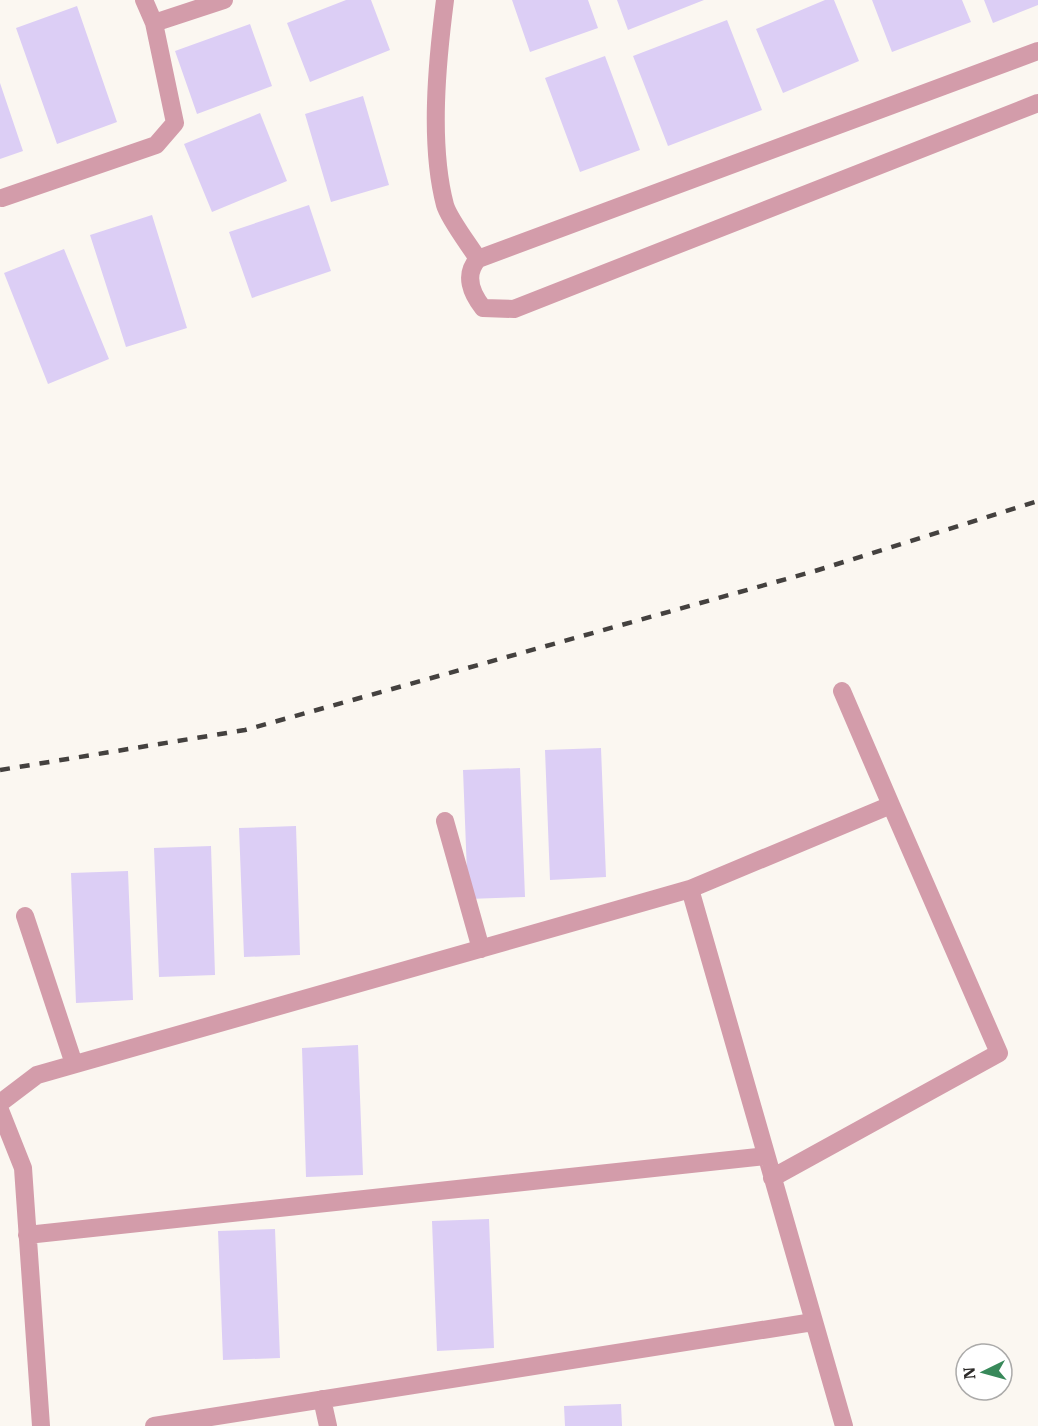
<svg xmlns="http://www.w3.org/2000/svg" width="1038" height="1426" font-family="'IBM Plex Serif',serif">
<style>
.building{fill:#dccef5}
.lines{fill:none;stroke-linecap:round;stroke-linejoin:round}
.minor{stroke:#d39caa;stroke-width:18}
.rail{stroke:#44413f;stroke-width:4.5;stroke-dasharray:10 10;stroke-linecap:butt}
</style>
<rect width="100%" height="100%" fill="#fbf7f1"/>
<path class="building" d="M346 0H371L390 50 310 82 287 23Z
M512 0H588L598 28 530 52Z
M617 0H704L628 30Z
M825 0H834L859 61 783 93 756 29Z
M872 0H962L971 22 892 52Z
M984 0H1038V5L993 23Z
M77 6 117 122 57 144 16 28Z
M727 20 762 110 668 146 633 56Z
M250 24 272 86 197 114 175 51Z
M605 56 640 150 580 172 545 78Z
M0 83 23 151 0 159Z
M363 96 389 185 331 202 305 114Z
M260 113 287 181 212 212 184 144Z
M309 205 331 271 252 298 229 232Z
M152 215 187 328 126 347 90 235Z
M64 249 109 359 48 384 4 273Z
M601 748 606 877 550 880 545 750Z
M520 768 525 897 468 899 463 770Z
M296 826 300 955 244 957 239 828Z
M211 846 215 975 159 977 154 848Z
M128 871 133 1000 76 1003 71 873Z
M358 1045 363 1175 306 1177 302 1048Z
M489 1219 494 1348 437 1351 432 1221Z
M275 1229 280 1358 223 1360 218 1231Z
M621 1404 622 1426H565L564 1406Z"/>
<g class="lines">
<path class="minor" d="M144 0 154 23 224 0
M445 0C437 62 429 144 445 205 449 219 470 246 478 259
M1038 51 478 259C463 275 472 294 483 308L514 309 1038 103
M2 198 156 145 175 123 154 23
M842 691 891 805
M445 821 481 949
M690 889 891 805 999 1053 772 1178
M25 916 74 1064
M0 1103 37 1075 690 889 844 1426
M0 1110 23 1168 41 1426
M27 1235 766 1156
M322 1399 328 1426
M154 1426 813 1322"/>
<path class="rail" d="M0 770 245 730 815 571 1038 501"/>
</g>
<g transform="translate(984 1372) rotate(265)"><circle r="28" fill="#ffffff" stroke="#abaaa9" stroke-width="1.5"/>
<path d="M0-4.5L10 22L0 15L-10 22Z" fill="#38895a"/>
<text y="-9" font-size="16" font-weight="bold" text-anchor="middle" fill="#2c2a28">N</text>
</g>
</svg>
